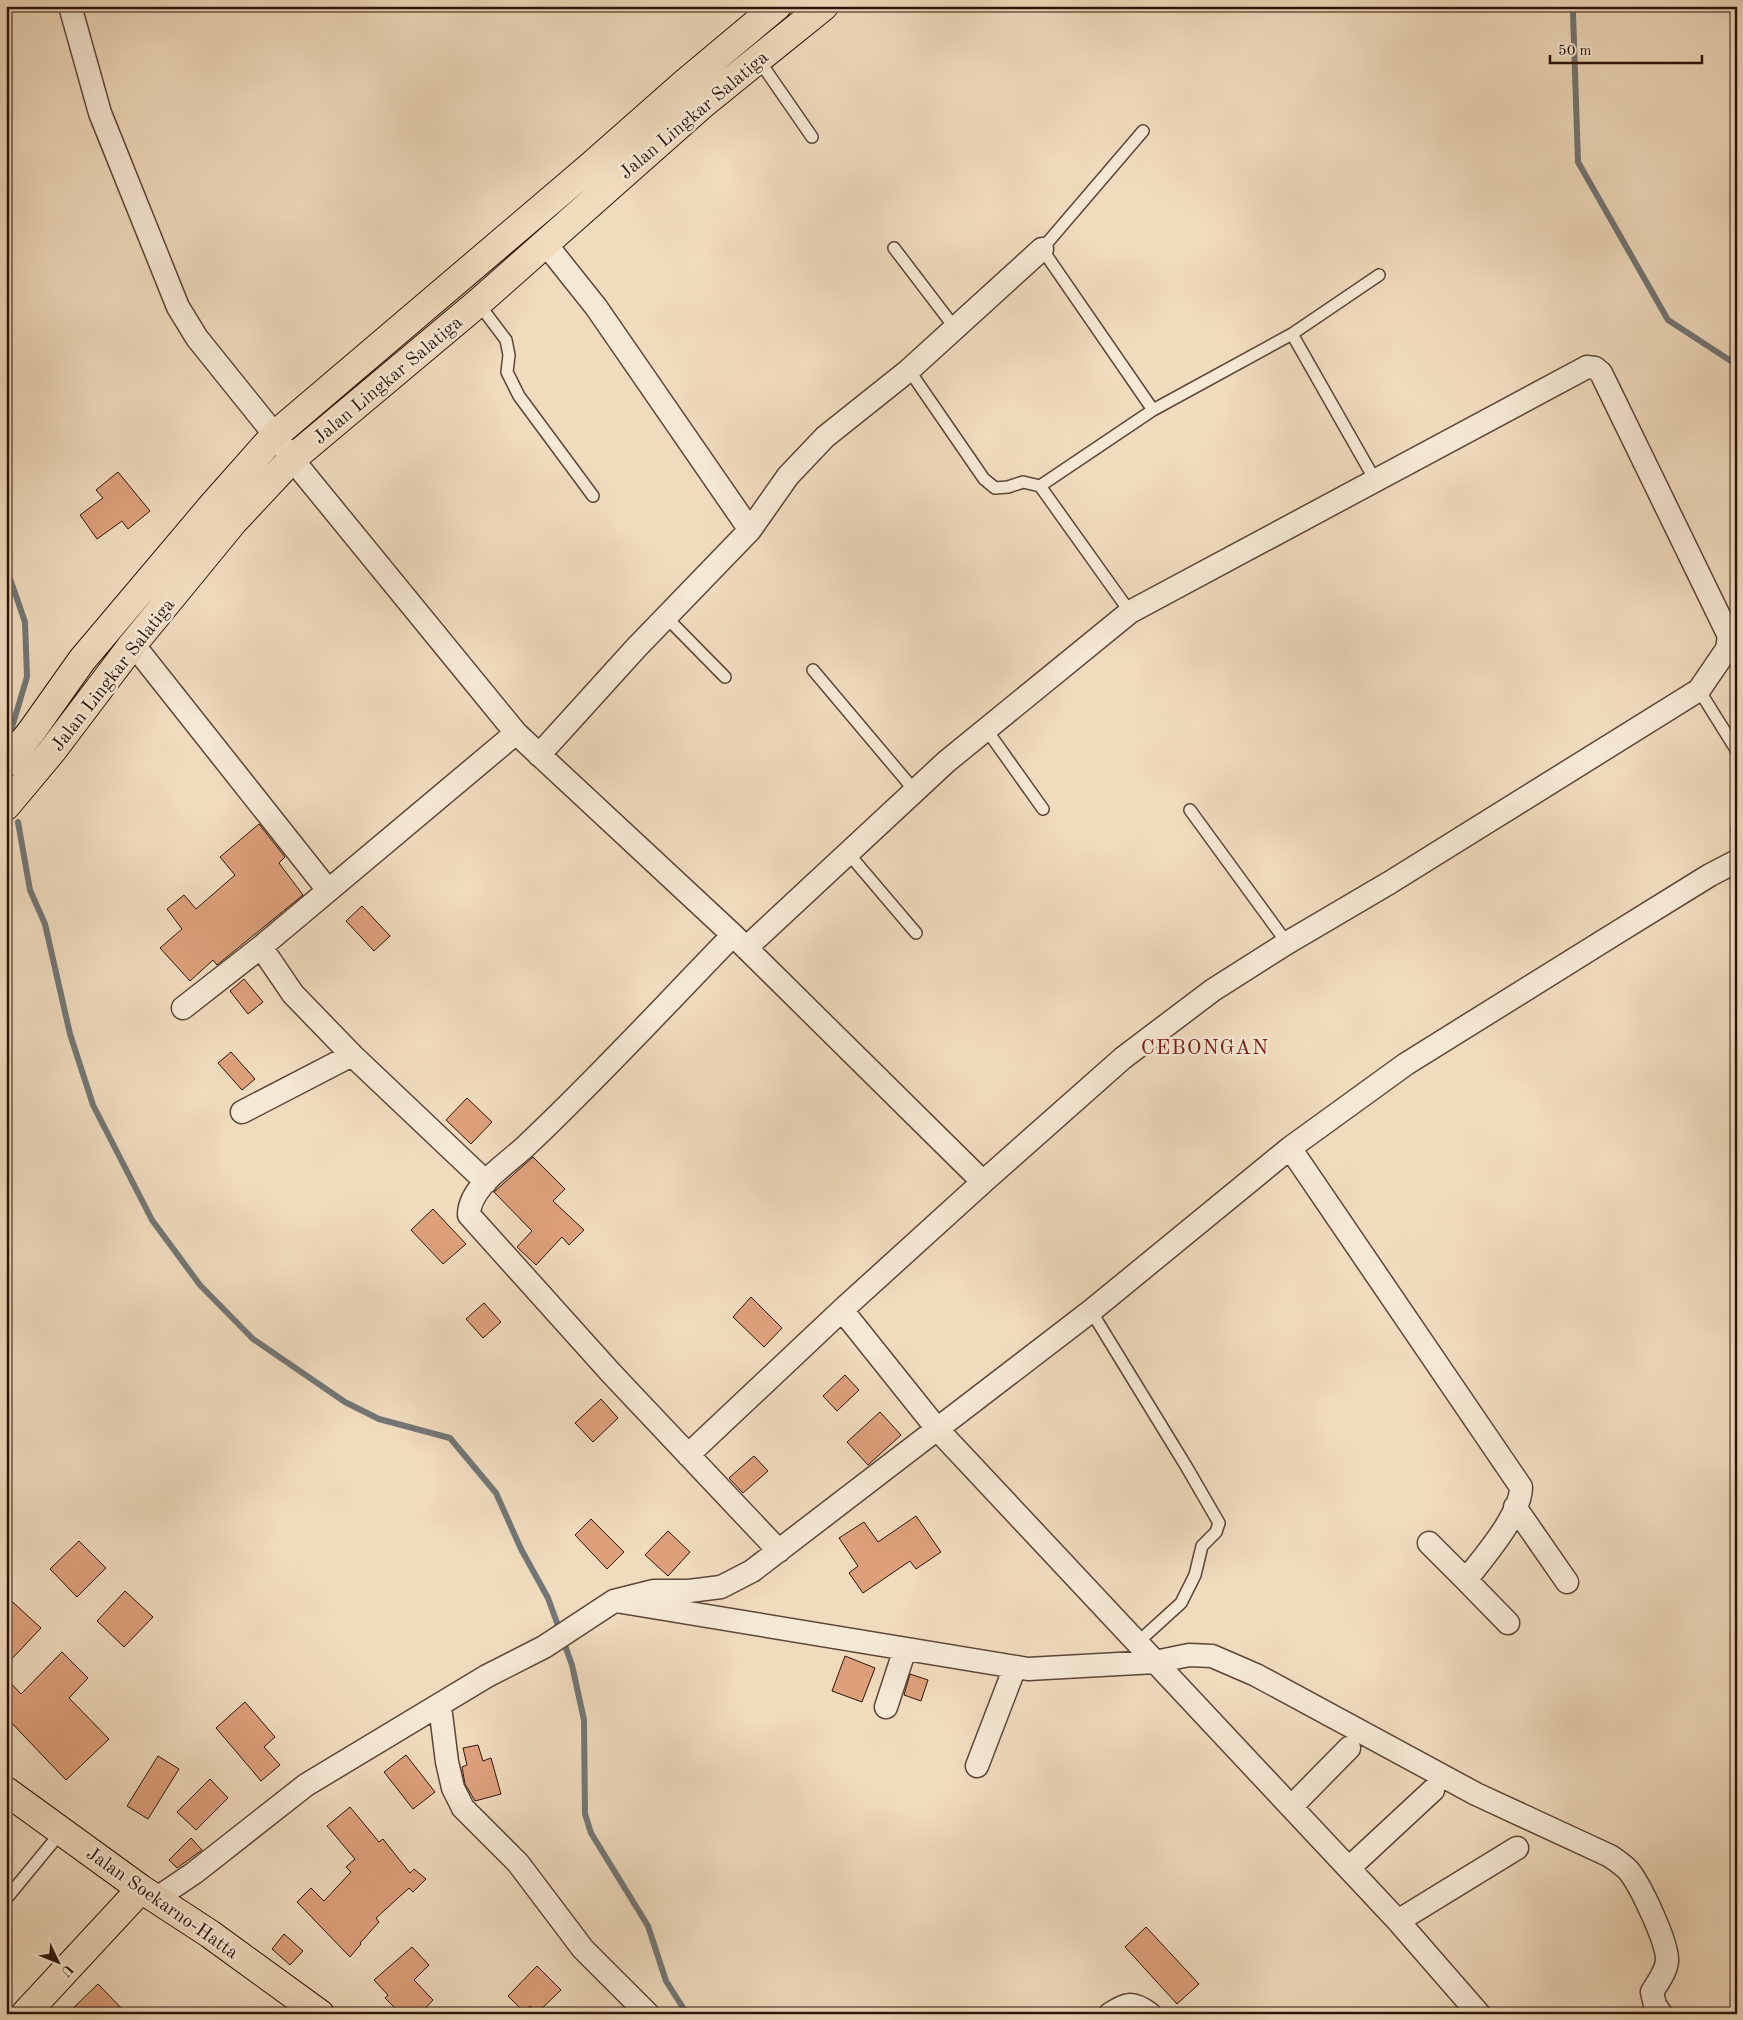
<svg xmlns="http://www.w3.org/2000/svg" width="1743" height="2020" font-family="'Old Standard TT',serif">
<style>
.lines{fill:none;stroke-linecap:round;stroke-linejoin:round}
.stream{stroke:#727676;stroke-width:6}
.building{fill:#dda07b;stroke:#2c140b}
.lane-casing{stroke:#5d4638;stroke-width:14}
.street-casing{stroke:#5d4638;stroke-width:25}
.primary-casing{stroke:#2c140b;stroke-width:30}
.highway-casing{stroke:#2c140b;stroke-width:30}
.lane{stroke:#f5e8d4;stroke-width:11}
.street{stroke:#f5e8d4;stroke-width:22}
.primary{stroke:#f0dbbd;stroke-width:28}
.highway{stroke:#f0dbbd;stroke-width:28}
.labels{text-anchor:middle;stroke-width:5;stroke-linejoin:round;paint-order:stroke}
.street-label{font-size:19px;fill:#2c140b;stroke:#f5e8d4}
.quarter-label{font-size:21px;letter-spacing:1px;fill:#7a1f14;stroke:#f5e8d4}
</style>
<rect width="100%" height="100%" fill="#f0dbbd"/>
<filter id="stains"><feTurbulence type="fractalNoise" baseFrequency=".004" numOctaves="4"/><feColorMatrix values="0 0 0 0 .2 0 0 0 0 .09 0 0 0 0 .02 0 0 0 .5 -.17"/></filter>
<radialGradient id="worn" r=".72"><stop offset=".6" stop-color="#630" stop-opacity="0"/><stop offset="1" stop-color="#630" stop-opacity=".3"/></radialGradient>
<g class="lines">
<path class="stream" d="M1575 6 1573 13 1578 162 1668 320 1737 365
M6 567 25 622 27 677 10 734
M18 822 30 890 45 924 70 1034 93 1105 152 1220 200 1285 253 1339 345 1402 379 1419 450 1438 496 1493 521 1549 548 1598 560 1631
M1735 858 1733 828 1737 823
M563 1640 572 1665 584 1720 585 1814 591 1833 648 1926 666 1981 687 2014"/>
</g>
<path class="building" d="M118 472 150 511 128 529 122 521 97 539 80 515 103 498 96 490Z
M259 824 285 857 279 863 303 895 217 965 213 960 190 981 160 948 182 929 167 909 184 895 196 909 235 875 220 857Z
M362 906 390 936 374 951 346 921Z
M244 979 263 1002 248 1014 230 991Z
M231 1052 255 1079 242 1090 218 1063Z
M467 1098 492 1122 471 1144 446 1120Z
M533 1157 565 1189 553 1201 584 1230 569 1245 562 1237 536 1265 517 1247 532 1231 494 1192Z
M433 1209 466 1244 443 1264 411 1230Z
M751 1297 782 1328 764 1347 733 1317Z
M484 1303 501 1322 483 1338 466 1319Z
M845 1375 859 1390 837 1411 823 1396Z
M601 1399 618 1418 593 1442 575 1423Z
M880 1412 901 1435 868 1465 847 1442Z
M754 1456 768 1471 743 1493 729 1478Z
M916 1516 941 1552 916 1569 910 1561 863 1593 849 1573 858 1566 839 1538 864 1522 878 1542Z
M591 1519 624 1552 607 1569 575 1535Z
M668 1531 690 1552 668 1576 645 1555Z
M79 1541 106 1568 77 1597 50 1569Z
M125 1591 153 1617 124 1647 97 1621Z
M6 1596 41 1628 6 1665Z
M62 1652 88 1678 69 1698 109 1739 66 1780 6 1717V1678L21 1694Z
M845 1656 875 1668 862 1702 832 1691Z
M910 1674 928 1680 921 1701 904 1695Z
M245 1702 275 1737 264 1747 280 1765 261 1781 216 1728Z
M478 1745 483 1761 491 1758 501 1794 475 1801 465 1784 462 1767 467 1765 463 1748Z
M406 1755 435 1792 413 1809 384 1772Z
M158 1756 179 1769 148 1819 127 1806Z
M210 1779 228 1798 196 1830 177 1812Z
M350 1807 379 1842 383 1839 410 1873 414 1869 426 1879 413 1892 409 1888 376 1918 379 1922 360 1943 361 1944 350 1957 297 1902 311 1888 324 1901 351 1872 346 1867 355 1859 327 1826Z
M191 1838 202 1850 177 1868 169 1860Z
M1146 1927 1199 1984 1177 2004 1125 1947Z
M284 1934 303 1951 290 1965 272 1949Z
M412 1947 429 1965 414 1980 433 2000 420 2014H401L385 1998 388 1995 374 1980Z
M537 1966 561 1990 537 2013 530 2006 524 2012 508 1996Z
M98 1984 127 2014H67Z"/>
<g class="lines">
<g class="lane-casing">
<path id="lane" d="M758 59 812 137
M1143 131 1042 249 1153 410
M894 248 955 328
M478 303 506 340 509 355 507 372 519 396 593 496
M909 370 984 479 995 488 1008 487 1023 482 1040 486 1130 612
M1375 480 1292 334 1379 275
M1040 486 1153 410 1292 334
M666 617 725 677
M813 670 915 791
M1699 690 1737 751
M986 729 1043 809
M1190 810 1287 943
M848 853 916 933
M1091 1311 1186 1466 1219 1523 1216 1532 1202 1546 1195 1575 1181 1603 1137 1643
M6 1899 62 1831"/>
</g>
<g class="street-casing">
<path id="street" d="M70 6 100 113 178 307 197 338 275 435 292 459 516 733 733 935 983 1182 842 1310 938 1430 1398 1921 1479 2014
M545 243 596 307 750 530
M133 644 328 890
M539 755 636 648 750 530 788 476 825 437 909 370 1042 249
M733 935C665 1005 599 1077 528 1144 509 1163 469 1186 469 1215L611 1373 779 1551
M746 948 946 762 1130 612 1587 367 1595 368 1601 373 1729 636 1727 649 1699 690 1389 883 1287 943 1213 990 1123 1058 983 1182
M183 1008 261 947
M242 1112 352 1055
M1290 1148 1521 1487C1521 1515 1483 1558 1466 1580L1508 1623
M486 1182 352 1055 293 994 261 947 516 733
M688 1455 842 1310
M1515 1507 1567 1582
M1429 1543 1466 1580
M622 1602 1028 1669 1155 1662 1189 1655 1212 1656 1256 1675 1476 1794 1610 1856C1616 1860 1623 1865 1628 1870 1640 1884 1668 1943 1667 1961 1666 1972 1658 1982 1652 1992L1655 2005 1661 2014
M440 1706 447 1762 453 1788 463 1808 518 1863 583 1949 648 2014
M886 1707 905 1649
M977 1766 1015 1667
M1291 1807 1349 1748
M1349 1868 1433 1790
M157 1898 194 1873 306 1785 487 1676 544 1647 614 1601 654 1591H689L721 1587 752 1571 1091 1311 1290 1148 1406 1064 1613 935 1710 875 1737 861
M1398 1921 1517 1848
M1110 2014C1127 2003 1133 2001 1150 2014"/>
</g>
<g class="primary-casing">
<path id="primary" d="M6 1791 141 1889 210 1934 320 2014
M25 2014 141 1889"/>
</g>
<g class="highway-casing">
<path id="highway" d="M6 763 31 732 82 660 212 506 275 435 591 166 685 83 777 6
M6 806 52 751 133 644 233 522 292 459 478 303 704 103 824 6"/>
</g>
<use href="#lane" class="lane"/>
<use href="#street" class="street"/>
<use href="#primary" class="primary"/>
<use href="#highway" class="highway"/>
</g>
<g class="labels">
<g class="street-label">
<text transform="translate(693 114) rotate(-40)" y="7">Jalan Lingkar Salatiga</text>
<text transform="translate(387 379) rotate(-40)" y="7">Jalan Lingkar Salatiga</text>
<text transform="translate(112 674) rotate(-52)" y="7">Jalan Lingkar Salatiga</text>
<text transform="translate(163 1902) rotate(35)" y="7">Jalan Soekarno-Hatta</text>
</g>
<g class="quarter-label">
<text x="1205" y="1054">CEBONGAN</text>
</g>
</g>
<rect width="1743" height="2020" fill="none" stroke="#f0dbbd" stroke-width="25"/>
<rect x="8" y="8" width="1728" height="2005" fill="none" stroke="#2c140b" stroke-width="2.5"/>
<rect x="12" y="12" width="1718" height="1995" fill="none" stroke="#2c140b"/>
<g transform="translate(58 1962) rotate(133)" stroke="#f5e8d4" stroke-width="4" paint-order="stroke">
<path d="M0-4L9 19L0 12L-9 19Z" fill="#2c140b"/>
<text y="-8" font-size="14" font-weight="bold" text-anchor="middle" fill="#2c140b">U</text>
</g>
<path d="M1550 55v8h152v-8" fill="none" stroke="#2c140b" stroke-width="2.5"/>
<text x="1558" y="55" font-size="15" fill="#2c140b" stroke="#f5e8d4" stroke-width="4" paint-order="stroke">50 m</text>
<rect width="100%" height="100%" filter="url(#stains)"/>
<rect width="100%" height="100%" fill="url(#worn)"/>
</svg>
